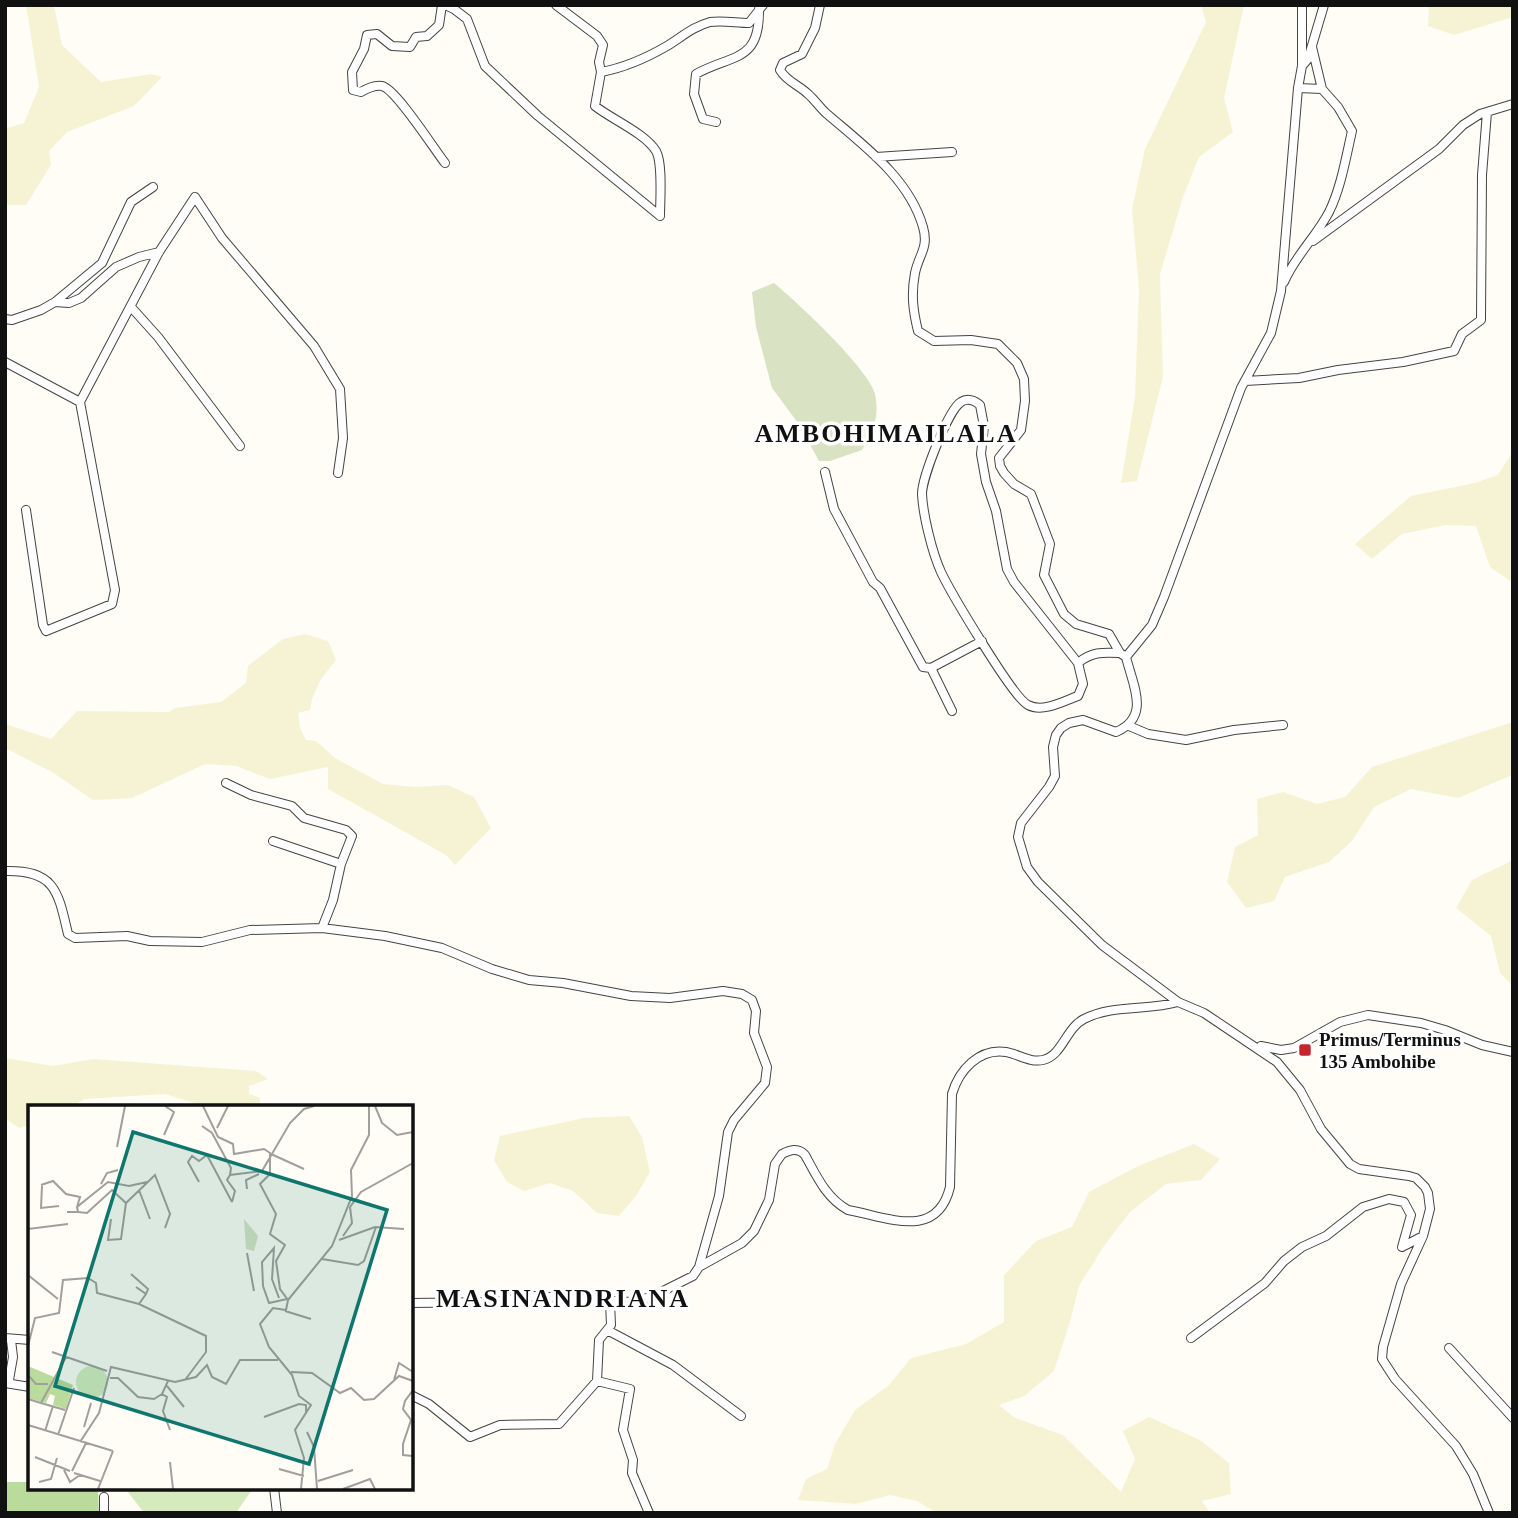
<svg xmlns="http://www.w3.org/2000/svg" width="1518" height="1518" font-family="Georgia,serif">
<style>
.farmland{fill:#f6f3d4}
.green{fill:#d5ebbd}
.forest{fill:#b9dc9c}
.cemetery{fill:#d9e3c4}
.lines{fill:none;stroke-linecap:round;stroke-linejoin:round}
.minor-casing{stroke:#444;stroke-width:10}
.minor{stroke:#fff;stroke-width:8}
.poi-dot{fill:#c4262e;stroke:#fff;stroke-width:2.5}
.labels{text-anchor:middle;stroke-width:7;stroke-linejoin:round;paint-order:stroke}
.poi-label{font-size:19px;font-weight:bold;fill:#111;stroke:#fff;text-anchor:start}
.district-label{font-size:26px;font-weight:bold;letter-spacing:2px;fill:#111;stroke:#fff}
.inset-road{fill:none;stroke:#a09f9a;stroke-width:2}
.view{fill:#0f766e;fill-opacity:0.15;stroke:#0f766e;stroke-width:3.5}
.inset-edge{fill:none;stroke:#111;stroke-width:3.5}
</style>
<rect width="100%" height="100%" fill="#fffdf5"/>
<path class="farmland" d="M26 5H54L62 45 101 82 151 74 162 77 134 106 67 132 49 151 51 165 26 205H10L5 204V129L24 123 39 87Z
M1201 5H1244L1224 98 1233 132 1199 157 1183 197 1160 274 1163 377 1137 481 1121 483 1135 397 1139 290 1132 209 1145 149 1206 22Z
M1429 5H1513V17L1454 35 1428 26Z
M1513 451V583L1490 567 1476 526 1446 525 1402 534 1372 559 1355 544 1411 496 1475 483 1498 475Z
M305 634 328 641 336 660 321 679 312 699 310 710 298 713 300 728 306 740 316 741 335 758 383 784 414 787 448 785 474 797 491 828 455 865 446 855 328 789V767L270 779 236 766 205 764 132 798 93 800 52 772 9 750H5V724L51 739 77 711 169 712 175 708 221 702 246 683 248 666 283 639Z
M1513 722V777L1510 776 1458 798 1411 789 1374 807 1352 841 1329 862 1285 877 1274 901 1246 908 1227 882 1235 847 1258 835 1257 799 1283 792 1317 804 1345 797 1372 767Z
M1513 860V986L1500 973 1491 936 1456 908 1472 880Z
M5 1058 53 1066 93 1059 256 1071 268 1079 249 1086V1094L260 1098V1107H207L165 1094 85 1099 69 1107H30V1125L19 1128 5 1118Z
M629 1116 642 1137 650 1172 636 1196 619 1216 597 1213 573 1191 550 1183 524 1191 507 1182 494 1160 500 1136 584 1118Z
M1194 1144 1220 1159 1201 1180 1166 1184 1130 1212 1104 1246 1079 1286 1070 1322 1054 1371 1024 1396 999 1405 1015 1418 1063 1435 1121 1492 1135 1459 1123 1431 1149 1417 1200 1440 1229 1463 1231 1494 1202 1501 1210 1513H937L917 1501 890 1495 856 1504 798 1500 806 1479 827 1469 835 1444 855 1410 888 1386 911 1358 966 1344 1004 1322V1275L1036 1241 1072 1227 1089 1192 1138 1166Z"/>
<path class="green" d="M125 1488H253L236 1513H144Z"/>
<path class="forest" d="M5 1482H29L30 1488H98L99 1513H5Z"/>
<path class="cemetery" d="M774 283C796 301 869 369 875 394 880 417 873 431 862 450L830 461H819L798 423 772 388 756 327 752 292Z"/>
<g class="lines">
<g class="minor-casing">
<path id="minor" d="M442 5 439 25 427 36 416 37 410 47 392 46 377 34 367 35 364 49 352 72 353 90 361 92C368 88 374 85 382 86 396 89 434 149 445 163
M445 5 454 9 467 19 485 66 538 116 660 216
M556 5 597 36 603 45 599 62 601 72
M820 5 815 28 802 54 783 63 780 70C787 82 799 85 808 94 815 100 820 108 827 114 863 145 909 178 923 227 929 248 919 254 915 273 911 294 913 311 918 331L934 341 971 340 998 344 1017 363 1024 379 1025 401 1021 430 999 458 1000 466 1004 473 1014 484 1031 494 1050 544 1044 575 1064 614 1076 624 1109 634 1120 653 1126 657C1133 686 1151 717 1116 732L1083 720 1069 723 1061 728 1056 735 1053 747 1055 776 1049 787 1021 823 1018 837 1027 867 1038 882 1102 945 1178 1002 1204 1013 1277 1062 1300 1090 1321 1129 1350 1164 1359 1169 1409 1176 1416 1178 1425 1187 1428 1193 1430 1209 1423 1236 1401 1284 1383 1347 1382 1359 1395 1379 1456 1446 1473 1474 1489 1513
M1302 66 1308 59 1324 5
M1298 88 1322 89
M716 122 703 119 694 94 696 74C732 54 760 63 759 9
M876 157 952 152
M660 216C660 201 663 163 656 151 645 133 611 119 595 106L601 72C623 68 648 57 667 46 682 37 692 27 710 22 722 20 737 23 749 23L763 5
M1313 241 1439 149 1463 125 1480 114 1513 104
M1284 282C1295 256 1316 237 1329 212 1341 188 1346 157 1352 131L1338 107 1322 89 1312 47
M55 302 102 263 131 202 153 187
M131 307 158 337 240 446
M5 319 12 320 41 310 55 302 69 303 81 298 116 267 139 257 159 252
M5 362 80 402 159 252 195 197 222 238 314 346 340 389 343 438 338 473
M1245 381 1299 378 1338 370 1403 362 1454 351 1462 334 1481 320 1482 175 1487 112
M825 472 834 509 873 582 880 588 923 667 931 668
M26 510 43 625 46 631 112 604 115 590 80 402
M1126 657 1152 625 1164 597 1241 388 1271 333 1281 291 1298 88 1302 66V5
M1078 663 1014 582 1007 569 996 511 986 482 981 454 984 426 980 405C974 400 967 398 961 402 948 410 922 478 922 494 923 515 932 552 941 572 950 591 1013 698 1028 705 1043 713 1064 701 1078 696L1083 684 1078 663C1091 652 1102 652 1120 653
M952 711 931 668 982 641
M1129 726 1148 734 1186 740 1234 730 1283 725
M226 783 251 795 292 806 304 818 346 830 352 836 341 864
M273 841 341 864 333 900 322 928
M5 871C55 870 58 891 68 934L75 938 127 936 150 941 202 942 250 930 322 928 385 936 442 948 492 969 529 980 563 983 631 996 670 998 723 991 742 994 752 1000 756 1011 754 1033 767 1067 765 1083 734 1120 728 1132 719 1196 699 1267
M1261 1046 1281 1050 1294 1048 1340 1022 1368 1015 1421 1023 1445 1030 1482 1045 1513 1052
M610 1302 611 1325 599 1340 597 1381 630 1389 623 1430 633 1460 632 1473 649 1513
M411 1303 495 1302 534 1296 631 1302 651 1297 693 1276 699 1267 742 1243 754 1231 769 1200 775 1164 782 1154C790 1150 798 1147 805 1155 816 1175 826 1198 848 1210 887 1217 937 1241 950 1187L952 1094C959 1070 979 1048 1006 1052 1018 1054 1030 1063 1043 1060 1062 1056 1066 1028 1084 1019 1113 1004 1147 1011 1178 1002
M609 1331 673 1365 741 1416
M5 1338 30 1340
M1191 1338 1265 1283 1284 1261 1302 1247 1326 1236 1363 1207 1389 1199 1404 1202 1411 1215 1402 1247 1423 1236
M1449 1348 1513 1418
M5 1382 9 1380 13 1357 11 1340
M5 1383 30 1387
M411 1395 429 1404 470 1437 500 1425 559 1424 597 1381
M274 1488 277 1513
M104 1513V1497"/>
</g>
<use href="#minor" class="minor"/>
</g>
<rect class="poi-dot" x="1298" y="1043" width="14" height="14" rx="3.5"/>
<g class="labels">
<g class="poi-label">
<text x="1319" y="1046">Primus/Terminus<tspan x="1319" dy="22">135 Ambohibe</tspan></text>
</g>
<g class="district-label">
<text x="886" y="442">AMBOHIMAILALA</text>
<text x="563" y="1307">MASINANDRIANA</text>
</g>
</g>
<g transform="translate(28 1105)">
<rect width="385" height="385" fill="#fffdf5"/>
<path d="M48 277a16 16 0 1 1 32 0a16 16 0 1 1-32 0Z" fill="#d5ebbd"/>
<path d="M0 261 45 280 38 304 25 300 27 291 22 289 18 298 0 293Z" fill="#b9dc9c"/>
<path d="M216 114 230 131 226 146 218 144Z" fill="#d9e3c4"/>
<path class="inset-road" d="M175 1 190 32 205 39 206 49 236 44 242 48V69L232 79 248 109 242 129 257 140 248 156 252 184 260 195M347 1 354 18 369 30 385 27M174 21 184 28 203 63 202 70M189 23 200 1M136 30 146 7 137 1M89 42 97 1M243 49 276 64M171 77 160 57 164 51 171 56 179 50 204 97M73 79 79 68 90 65M13 80 25 76 38 89 52 92 49 102M14 81 13 103 31 101M219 84 218 75 231 69M111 85 122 114M204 97 207 86 199 75 202 70 234 66 262 18 276 4 286 1M322 102 333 87 385 58M39 107H50L49 102 80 77 101 81 119 77M50 107 59 108 84 85 98 98 127 70 142 109 137 123M83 114 80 135 93 134 98 98M0 124 40 119M315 131 324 118 322 102M311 135 347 122 376 124M219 148 226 186M294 154 330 160 336 156 348 122M103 169 120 184 118 189M0 170 30 194M108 182 118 189 111 199M251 193 244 174 246 143 234 157 235 181 241 198 259 194M257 206 283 214M0 241 7 213 31 208 35 175 60 173 68 178 69 188 111 199 178 231V247L157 275M24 247 79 266M263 267 284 268 312 288 323 283 336 295 346 294 371 271 385 276M0 270 8 279H20M82 273H90L110 292 126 294 134 289M366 275 371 258 385 267M140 276 134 289 139 292 135 306 142 325M139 281 156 302M385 285 377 296 375 304 383 315 375 339V350L385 351M0 294 13 298 38 252M13 298 37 305M236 312 271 299 278 300V307M0 320 85 346M56 322 63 298M17 326 25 301M279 327 286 342 289 384M30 330 46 283M52 337 71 308 83 262 147 277 168 272 179 260 184 272 198 279 212 255H250M7 352 42 366M142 357 145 384M251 364 276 371M36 365 42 377 52 370M44 366 58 338M46 368 72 376M290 376 325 365M11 377 23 374 29 353M70 384 85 346M273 384 276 353 267 325 283 300 271 291 264 270 241 242 232 219 245 203 258 205 260 195 304 141 324 91 323 65 341 30V1M315 384 342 374 347 384"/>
<path class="view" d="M105 27 359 105 281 359 27 281Z"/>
<rect width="385" height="385" class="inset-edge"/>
</g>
<rect width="1518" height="1518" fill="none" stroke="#111111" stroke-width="14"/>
</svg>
